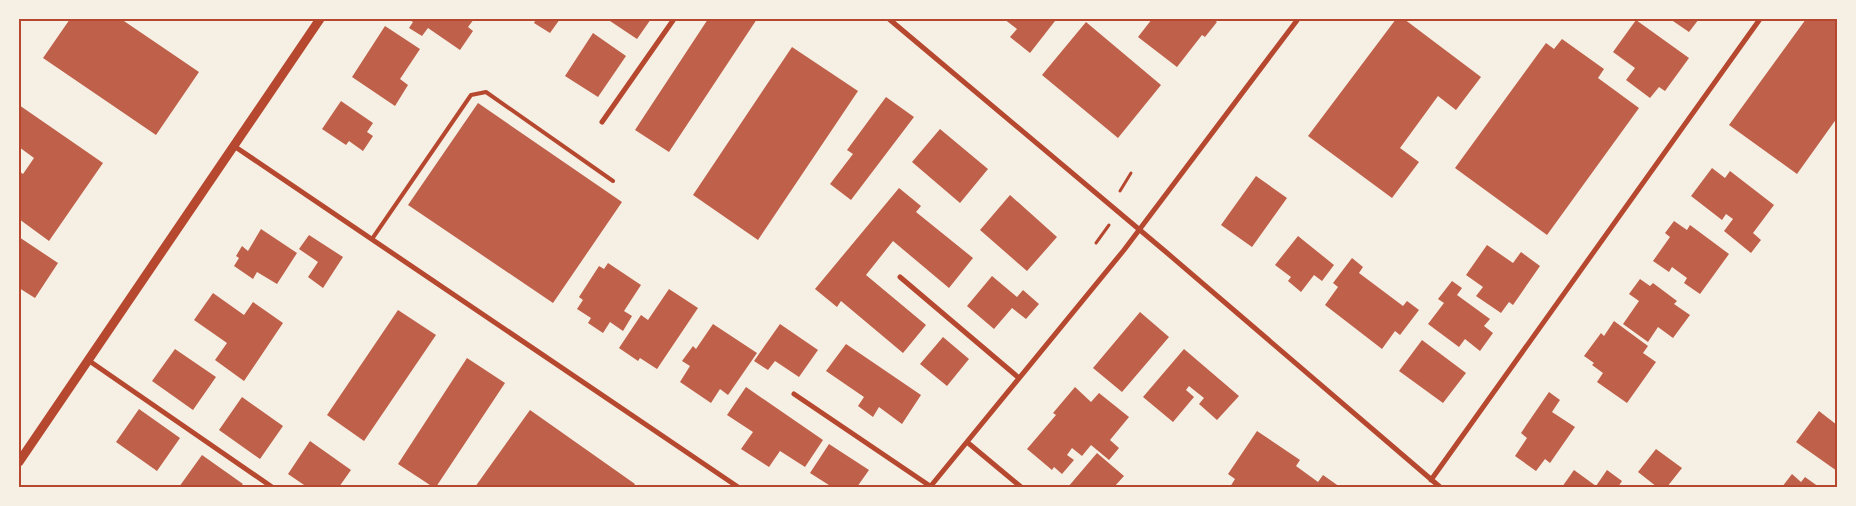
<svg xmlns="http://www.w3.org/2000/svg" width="1856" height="506" font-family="'Varela Round',sans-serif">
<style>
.building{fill:#bf614a}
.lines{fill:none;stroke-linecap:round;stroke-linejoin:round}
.path{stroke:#b5482f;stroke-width:3}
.service{stroke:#b5482f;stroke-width:4}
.minor{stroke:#b5482f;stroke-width:5}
.tertiary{stroke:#b5482f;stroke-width:9}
.neatline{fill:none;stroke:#b5482f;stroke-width:2}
</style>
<rect width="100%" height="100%" fill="#f6efe4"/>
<path class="building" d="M70 19H121L199 72 156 135 43 58Z
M408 19H474L468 27 473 31 460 50 428 28 422 36 409 28 413 22Z
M536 19H560L550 33 534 23Z
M607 19H651L637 39Z
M708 19H757L669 152 635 130Z
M1004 19H1052L1055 21 1030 53 1010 37 1017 29Z
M1152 19H1213L1217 22 1205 37 1202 35 1177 67 1138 37Z
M1396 19H1404L1481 77 1456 110 1438 96 1400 148 1419 162 1392 198 1308 136Z
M1670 19H1699L1689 32Z
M1806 19H1837V118L1797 174 1729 125Z
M1636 20 1689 58 1665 91 1659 87 1650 98 1626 80 1635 68 1613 52Z
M1086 22 1161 85 1118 138 1042 75Z
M385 26 420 49 400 79 408 85 395 106 352 77Z
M593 33 626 56 598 97 565 76Z
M1562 39 1604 69 1598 78 1639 108 1547 235 1455 168 1546 43 1554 49Z
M792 47 858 91 758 240 693 195Z
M886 97 914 117 851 200 830 184 853 154 847 150Z
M341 101 373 123 367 132 373 136 363 151 349 141 346 145 322 129Z
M478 103 622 202 553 303 408 205Z
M19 105 103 163 49 241 19 219V171L23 174 34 158 19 147Z
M940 129 988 169 960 203 912 162Z
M1712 168 1725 178 1730 171 1774 205 1753 233 1761 240 1751 253 1724 231 1733 219 1726 214 1722 220 1691 196Z
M1256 176 1287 198 1252 247 1221 225Z
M899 188 921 206 916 212 973 258 949 288 893 241 866 275 926 325 903 353 841 301 837 307 815 289Z
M1010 195 1057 237 1027 271 980 230Z
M1674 221 1687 230 1690 225 1729 254 1700 294 1684 283 1687 278 1672 267 1669 272 1653 261 1670 237 1665 233Z
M261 229 297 253 277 284 257 272 253 279 234 266 239 258 236 256 242 246 248 251Z
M309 235 343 257 323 288 308 277 318 262 299 249Z
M1298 236 1334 265 1322 281 1314 275 1301 292 1288 281 1291 277 1275 265Z
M19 237 58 263 35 298 19 288Z
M1487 245 1513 263 1521 252 1540 266 1513 305 1509 302 1501 313 1476 296 1483 287 1466 275Z
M1352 258 1363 267 1359 273 1403 306 1407 301 1419 310 1400 335 1395 331 1382 349 1325 305 1338 287 1333 283Z
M608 263 641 285 624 311 632 316 623 331 610 322 603 333 588 323 591 318 577 309 583 300 579 297 599 266 604 269Z
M992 276 1017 297 1023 290 1039 304 1026 319 1012 308 994 329 967 306Z
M1640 279 1650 286 1653 283 1677 301 1674 304 1690 315 1673 338 1658 327 1648 342 1623 324 1639 301 1629 294Z
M1452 281 1462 288 1457 295 1490 319 1484 326 1493 333 1480 351 1465 339 1459 347 1428 324 1444 303 1438 299Z
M669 289 698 308 657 369 640 358 638 361 619 348 641 315 648 320Z
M213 293 244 315 253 302 283 323 244 381 215 360 227 343 194 320Z
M398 310 436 335 364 441 327 415Z
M1140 312 1169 337 1122 392 1093 368Z
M1614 321 1648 346 1643 353 1656 362 1627 403 1597 382 1603 373 1592 365 1594 363 1584 356 1601 333 1604 336Z
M713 324 757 353 728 395 720 389 711 403 680 382 690 366 682 361 693 346 696 349Z
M780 324 818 350 799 377 775 361 768 370 754 361Z
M943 337 969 359 947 386 920 364Z
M1422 340 1466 373 1443 403 1399 371Z
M846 344 921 395 902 424 879 407 873 417 858 406 864 397 826 371Z
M175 349 216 377 193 410 152 381Z
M1184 349 1239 396 1217 420 1199 404 1204 398 1189 386 1186 390 1194 397 1173 422 1143 397Z
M467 358 505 383 436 487H433L398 464Z
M746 387 823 440 805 467 780 451 769 467 741 449 753 432 727 415Z
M1075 387 1091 402 1099 393 1129 417 1110 440 1119 448 1109 460 1091 445 1082 456 1072 448 1067 455 1074 460 1062 474 1054 467 1052 470 1027 449 1056 415 1053 413Z
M1549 392 1560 400 1552 412 1575 427 1550 463 1545 459 1536 471 1515 456 1527 438 1521 433Z
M242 397 283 426 260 459 219 430Z
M139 409 180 438 157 471 116 442Z
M530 410 635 484 633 487H475Z
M1819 411 1837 425V471L1796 442Z
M1257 431 1300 460 1296 466 1318 482 1323 475 1340 487H1230L1235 479 1228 474Z
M310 441 351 470 339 487H307L288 474Z
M829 444 869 470 857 487H832L810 473Z
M1656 449 1682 468 1667 487H1657L1638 472Z
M1097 453 1124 476 1114 487H1068Z
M202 455 243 484 240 487H179Z
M1574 470 1596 486 1607 470 1622 481 1618 487H1562Z
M1792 474 1801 482 1805 477 1819 487H1782Z"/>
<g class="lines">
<path class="path" d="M1120 191 1131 173
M1096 243 1109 225"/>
<path class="service" d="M372 239 471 95 486 92 613 181"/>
<path class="minor" d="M889 19 1166 252 1440 487
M602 122 674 19
M234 146 738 487
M900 277 1019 378
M88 360 272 487
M794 394 930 486
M967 442 1021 487
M1431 480 1760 19
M930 487 1124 250 1298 19"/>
<path class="tertiary" d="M19 462 320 19"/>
</g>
<rect width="1856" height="506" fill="none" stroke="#f6efe4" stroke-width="40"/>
<rect x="20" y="20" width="1816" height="466" class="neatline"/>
</svg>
